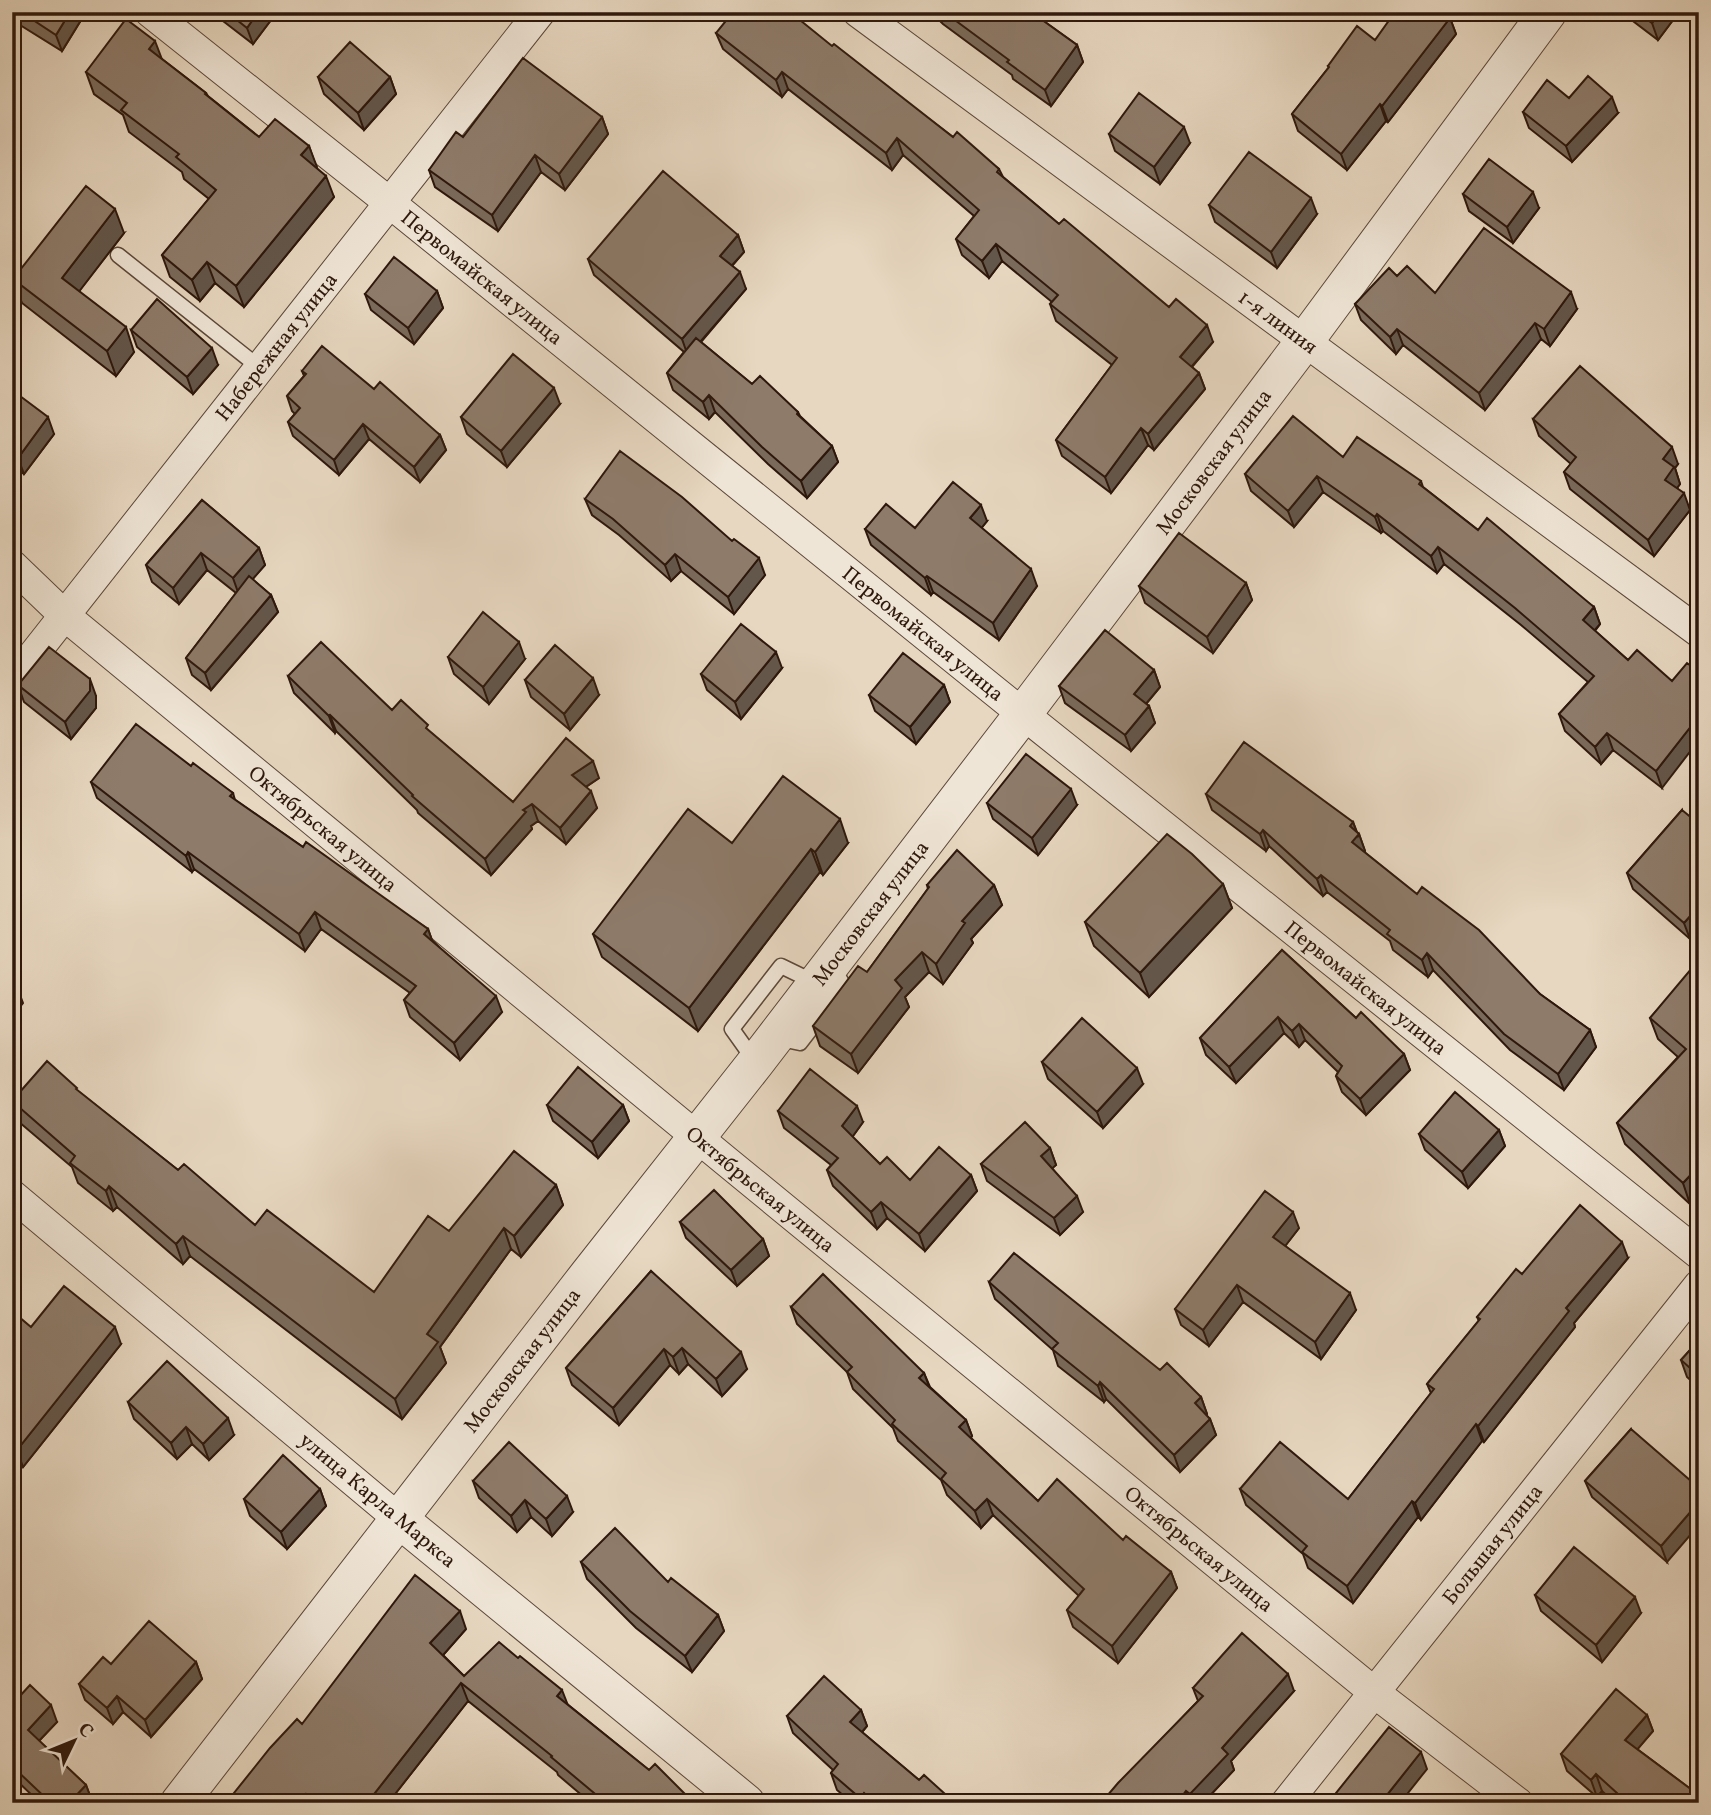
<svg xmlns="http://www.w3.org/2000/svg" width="1711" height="1815" font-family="Vollkorn,serif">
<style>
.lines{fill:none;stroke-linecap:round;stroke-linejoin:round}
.service-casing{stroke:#5c4839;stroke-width:17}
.minor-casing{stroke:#5c4839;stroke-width:32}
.tertiary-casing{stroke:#5c4839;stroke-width:39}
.service{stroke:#efe5d6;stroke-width:14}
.minor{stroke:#efe5d6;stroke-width:30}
.tertiary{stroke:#efe5d6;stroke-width:37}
.wall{fill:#7a6a5b;stroke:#2e180c;stroke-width:2}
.shaded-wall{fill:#63564a;stroke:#2e180c;stroke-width:2}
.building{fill:#8e7b6a;stroke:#2e180c;stroke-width:2}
.labels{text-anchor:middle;stroke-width:5;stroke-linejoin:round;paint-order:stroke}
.street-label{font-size:21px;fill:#2e180c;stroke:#efe5d6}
</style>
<rect width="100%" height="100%" fill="#e7d7c0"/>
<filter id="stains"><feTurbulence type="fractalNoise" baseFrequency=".00286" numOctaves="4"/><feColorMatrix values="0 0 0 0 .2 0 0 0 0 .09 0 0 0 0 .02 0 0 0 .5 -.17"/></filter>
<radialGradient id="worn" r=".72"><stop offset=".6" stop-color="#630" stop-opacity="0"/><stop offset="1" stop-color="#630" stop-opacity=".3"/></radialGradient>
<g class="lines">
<g class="service-casing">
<path id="service" d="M118 255 260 368
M776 1038 800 1043 844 986 832 966
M754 1060 732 1029 781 966 814 982"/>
</g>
<g class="minor-casing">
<g id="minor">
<path id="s1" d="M150 12 390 203 1023 714 1699 1254"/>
<path id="s2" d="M858 12 1699 632"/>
<path id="s3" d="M12 565 64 615 726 1161 1375 1693 1518 1803"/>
<path id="s4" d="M12 682 540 12"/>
<path d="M12 1195 399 1519"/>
<path id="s5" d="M1286 1803 1699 1285"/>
</g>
</g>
<g class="tertiary-casing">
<g id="tertiary">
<path d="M399 1519 746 1803"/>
<path id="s6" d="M179 1803 588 1275 756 1062 1023 714 1304 342 1548 12"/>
</g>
</g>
<use href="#service" class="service"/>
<use href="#minor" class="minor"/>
<use href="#tertiary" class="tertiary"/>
</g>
<path class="wall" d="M12 12H86L62 51 12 20Z
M217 12H277L253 44 219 18Z
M931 12H1031L1077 45 1083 62 1051 106 1013 79 1012 75 943 24Z
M1621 12H1679L1658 40Z
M1450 18 1456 34 1388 122 1386 121 1347 170 1298 131 1292 114 1329 67 1328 66 1375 40Z
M716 33 832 46 953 137 999 169 1003 177 1059 224 1213 342 1192 367 1199 373 1205 389 1154 450 1148 445 1111 493 1062 456 1056 440 1112 365 1056 321 1050 304 1052 302 1002 261 989 278 962 255 956 239 974 216 903 155 892 170 788 89 782 97 723 49Z
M162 59 206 93 208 96 259 137 309 146 316 167 334 197 244 307 215 283 200 301 170 277 162 255 209 199 184 179 182 172 129 132 123 115 94 94 86 72Z
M318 77H390L396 94 364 130 324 94Z
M1523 112 1618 113 1572 162 1529 128Z
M602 117 608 134 565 190 541 172 498 231 435 187 429 170 463 137Z
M1109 134 1190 143 1160 184 1115 151Z
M1463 194 1539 208 1513 243 1469 211Z
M1209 205 1317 214 1277 268 1215 222Z
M124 233 79 291 134 352 116 376 22 303 13 279Z
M738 235 744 252 732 266 746 289 701 342 752 384 798 412 800 416 832 446 838 462 807 498 768 464 715 412 709 419 673 390 667 373 684 352 594 275 588 259Z
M1397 276 1435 293 1577 309 1550 346 1541 339 1485 410 1403 345 1396 354 1361 320 1355 304Z
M437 291 443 308 414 344 371 310 365 294Z
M131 330 218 365 193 394 137 347Z
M302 371 374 389 440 435 446 450 420 482 369 439 339 475 293 436 288 422 295 414 292 411 287 396 304 376Z
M12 390 54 434 24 474 12 465Z
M560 404 507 467 467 434 461 417Z
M1533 419 1678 464 1675 468 1680 484 1677 488 1690 510 1654 556 1570 489 1564 472 1571 464 1539 436Z
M1343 457 1421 481 1423 487 1478 530 1594 607 1600 624 1595 631 1628 660 1662 788 1613 750 1601 764 1565 731 1559 714 1588 682 1521 625 1444 564 1437 573 1383 531 1381 533 1323 492 1294 527 1251 491 1245 474Z
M585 499 732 541 765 575 734 614 681 571 671 581 619 535 592 515Z
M202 500 259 548 265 565 252 579 271 595 278 612 211 690 192 675 186 658 236 593 207 570 179 604 152 582 146 565Z
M987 521 981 528 1037 586 999 640 933 592 931 595 871 545 865 529 915 528Z
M1246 583 1252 600 1213 653 1145 603 1139 586Z
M448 657 525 659 489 704 454 674Z
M782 668 741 719 707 690 701 674Z
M1154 670 1160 687 1146 704 1149 706 1155 723 1131 751 1065 703 1059 686Z
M288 676 392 710 431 733 513 802 599 778 586 787 597 808 566 844 538 821 531 826 532 829 491 875 418 813 417 810 336 731 335 733 294 693Z
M525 680 599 695 570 730 531 697Z
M18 685 96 696V708L71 739 24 702Z
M944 685 950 702 916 744 875 711 869 695Z
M191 766 233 793 235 800 303 847 428 929 432 940 502 1012 460 1060 410 1017 404 1000 410 993 321 929 305 951 194 869 192 872 97 798 91 782Z
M1206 794 1353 822 1357 832 1359 834 1365 851 1364 852 1540 994 1590 1030 1596 1047 1564 1090 1510 1050 1433 970 1428 977 1393 950 1390 941 1327 892 1323 896 1269 846 1266 851 1212 810Z
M987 803 1077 805 1038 855 993 819Z
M1682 810 1690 939 1633 889 1627 873Z
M732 843H848L823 875 820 872 698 1031 602 957 593 934Z
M1223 884 1232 908 1149 997 1094 946 1085 922Z
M927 885H994L1002 905 971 939 973 943 943 984 929 972 905 997 909 1007 858 1073 820 1046 813 1026 867 972 928 889Z
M1282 950 1356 1018 1404 1054 1410 1070 1366 1115 1342 1092 1336 1076 1338 1072 1305 1040 1299 1047 1284 1033 1236 1083 1206 1055 1200 1038Z
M1699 964V1195L1690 1204 1625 1144 1617 1123 1678 1057 1658 1039 1650 1018Z
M1042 1062 1143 1084 1103 1128 1048 1079Z
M79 1092 178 1170 255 1225 374 1292 449 1231 556 1185 563 1205 521 1257 511 1249 440 1347 446 1363 402 1419 190 1256 183 1264 117 1207 113 1211 78 1183 72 1167 19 1122 12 1102Z
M547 1105H623L629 1121 598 1158 553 1121Z
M778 1111 863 1122 852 1137 880 1164 910 1180 971 1175 977 1191 925 1251 887 1218 877 1229 833 1186 827 1170 831 1165 784 1128Z
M1499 1130 1505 1146 1468 1188 1425 1150 1419 1134Z
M1050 1148 1056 1165 1052 1168 1083 1212 1060 1235 987 1181 981 1164Z
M680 1222 763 1239 769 1256 737 1286 686 1238Z
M1299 1228 1285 1246 1356 1310 1321 1359 1243 1302 1209 1346 1181 1325 1175 1309Z
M1628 1258 1574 1323 1575 1327 1484 1442 1482 1441 1421 1520 1418 1517 1353 1603 1308 1568 1303 1554 1246 1505 1240 1489 1348 1499 1431 1393 1427 1384 1479 1321 1477 1317 1522 1274Z
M651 1271 747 1369 722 1396 688 1364 679 1374 670 1365 619 1425 572 1385 566 1368Z
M989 1282 1160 1370 1201 1397 1207 1414 1206 1415 1210 1419 1216 1435 1180 1472 1106 1399 1104 1402 1058 1366 1053 1350 995 1299Z
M791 1307 924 1373 930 1387 966 1420 972 1436 971 1438 1038 1501 1123 1540 1171 1572 1177 1588 1118 1663 1073 1627 1067 1610 1079 1596 993 1515 981 1528 947 1495 941 1480 898 1441 893 1428 853 1389 847 1372 797 1324Z
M12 1325 31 1327 121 1344 23 1467 12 1458Z
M1699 1340V1388L1687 1377 1681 1360Z
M128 1402 234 1435 209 1460 192 1444 177 1459 134 1419Z
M1631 1429 1667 1562 1592 1497 1585 1481Z
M473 1481 573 1512 552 1536 531 1517 517 1532 479 1498Z
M320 1489 326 1506 287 1549 250 1516 244 1499Z
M581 1562 668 1582 718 1615 724 1631 692 1672 636 1628 587 1579Z
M1535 1595 1641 1613 1602 1662 1541 1611Z
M466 1629 443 1655 464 1676 567 1704 649 1770 694 1803H591L558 1775 557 1772 468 1701 388 1803H226L302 1724Z
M196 1662 202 1679 151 1737 123 1712 113 1724 85 1700 79 1684Z
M1193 1688 1294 1691 1231 1761 1234 1770 1203 1803H1101L1198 1701Z
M12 1691 19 1697 57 1722 39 1741 86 1785 92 1801 91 1803H40L12 1776Z
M861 1710 867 1726 862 1732 919 1780 955 1803H852L837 1790 831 1773 833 1770 793 1733 787 1716Z
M1647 1715 1653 1731 1637 1749 1696 1793 1699 1803H1615L1602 1791 1597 1797 1567 1771 1561 1754Z"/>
<path class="shaded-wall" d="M70 12H86L62 51 56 35Z
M258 12H277L253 44 247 28Z
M672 12H678L674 17Z
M1660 12H1679L1658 40 1652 23Z
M1450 18 1456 34 1388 122 1382 106Z
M155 41 163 62 149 49Z
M1077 45 1083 62 1051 106 1045 90Z
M782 72 788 89 782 97 776 80Z
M390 77 396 94 364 130 358 113Z
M1612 97 1618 113 1572 162 1566 146Z
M1380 104 1386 121 1347 170 1341 154Z
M602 117 608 134 565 190 559 174Z
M1184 127 1190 143 1160 184 1154 167Z
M897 138 903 155 892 170 886 153Z
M309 146 317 167 309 176 301 155Z
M535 155 541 172 498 231 492 215Z
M326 176 334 197 244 307 236 286Z
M1533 192 1539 208 1513 243 1507 227Z
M1311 198 1317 214 1277 268 1271 252Z
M115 209 124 233 71 302 62 278Z
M738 235 744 252 726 272 720 256Z
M996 244 1002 261 989 278 982 261Z
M207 262 215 283 200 301 192 280Z
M740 272 746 289 688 356 682 339Z
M437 291 443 308 414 344 408 328Z
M1571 292 1577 309 1550 346 1544 329Z
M1535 323 1541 339 1485 410 1479 393Z
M1207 325 1213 342 1186 373 1180 357Z
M126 327 134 352 116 376 107 351Z
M1397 329 1403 345 1396 354 1390 337Z
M212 348 218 365 193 394 187 377Z
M1199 373 1205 389 1154 450 1148 434Z
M554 388 560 404 507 467 501 451Z
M709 395 715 412 709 419 703 402Z
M48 417 54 434 24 474 18 458Z
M363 424 369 439 339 475 334 460Z
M1141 428 1148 445 1111 493 1105 477Z
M440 435 446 450 420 482 414 467Z
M832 446 838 462 807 498 801 481Z
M1672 447 1678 464 1675 468 1680 484 1671 496 1665 480 1663 459Z
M1317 476 1323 492 1294 527 1288 511Z
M1684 493 1690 510 1654 556 1648 540Z
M981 505 987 521 976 535 970 518Z
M1377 514 1383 531 1381 533 1375 517Z
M1438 547 1444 564 1437 573 1431 556Z
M259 548 265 565 239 595 233 578Z
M201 553 207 570 179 604 173 588Z
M675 554 681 571 671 581 665 565Z
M759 558 765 575 734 614 728 597Z
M1031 569 1037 586 999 640 993 623Z
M927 576 933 592 931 595 925 578Z
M1246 583 1252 600 1213 653 1207 637Z
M271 595 278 612 211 690 205 673Z
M1594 607 1600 624 1589 637 1583 620Z
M12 620 16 631 12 635Z
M519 642 525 659 489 704 483 687Z
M776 652 782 668 741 719 735 702Z
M1154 670 1160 687 1140 711 1134 694Z
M593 678 599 695 570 730 564 714Z
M90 679 96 696V708L71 739 65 722Z
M944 685 950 702 916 744 910 727Z
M1149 706 1155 723 1131 751 1125 735Z
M330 715 336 731 335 733 329 716Z
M1699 716V740L1662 788 1656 771Z
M1607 733 1613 750 1601 764 1595 747Z
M593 761 599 778 578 792 572 775Z
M1071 789 1077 805 1038 855 1032 838Z
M591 791 597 808 566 844 560 828Z
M532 804 538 821 531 826 532 829 491 875 485 859 523 810Z
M840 819 848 843 823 875 815 852Z
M1353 822 1358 836 1359 834 1365 851 1358 859 1352 842 1350 826Z
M1263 830 1269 846 1266 851 1260 834Z
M811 849 820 872 698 1031 689 1008Z
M188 852 194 869 192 872 186 856Z
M1321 875 1327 892 1323 896 1317 879Z
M1223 884 1232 908 1149 997 1140 973Z
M994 885 1002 905 971 939 973 943 943 984 936 964 962 921Z
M1699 906V929L1690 939 1684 923Z
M315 912 321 929 305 951 299 934Z
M428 929 434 946 424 934Z
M922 952 929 972 905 997 909 1007 858 1073 851 1054 895 980Z
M1427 953 1433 970 1428 977 1422 960Z
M17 987 23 1003 12 1017V993Z
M496 996 502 1012 460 1060 454 1043Z
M1278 1017 1284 1033 1236 1083 1229 1067Z
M1299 1024 1305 1040 1299 1047 1292 1031Z
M1590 1030 1596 1047 1564 1090 1558 1074Z
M1404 1054 1410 1070 1366 1115 1360 1099Z
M1137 1068 1143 1084 1103 1128 1097 1112Z
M623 1105 629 1121 598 1158 592 1142Z
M857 1106 863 1122 848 1143 842 1126Z
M1499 1130 1505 1146 1468 1188 1462 1172Z
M1050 1148 1056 1165 1047 1173 1041 1156Z
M1699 1166V1195L1690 1204 1683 1183Z
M971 1175 977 1191 925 1251 919 1234Z
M556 1185 563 1205 521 1257 514 1236Z
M109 1186 117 1207 113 1211 106 1191Z
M1077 1196 1083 1212 1060 1235 1054 1218Z
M881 1202 887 1218 877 1229 871 1212Z
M1293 1212 1299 1228 1279 1254 1273 1237Z
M504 1228 511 1249 440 1347 446 1363 402 1419 395 1399 427 1334Z
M183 1236 190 1256 183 1264 176 1244Z
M763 1239 769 1256 737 1286 731 1270Z
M1622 1242 1628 1258 1574 1323 1575 1327 1484 1442 1478 1426 1566 1308Z
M1237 1285 1243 1302 1209 1346 1203 1330Z
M1350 1293 1356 1310 1321 1359 1315 1342Z
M115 1327 121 1344 23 1467 17 1450Z
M682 1348 688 1364 679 1374 673 1357Z
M664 1349 670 1365 619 1425 613 1408Z
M741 1352 747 1369 722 1396 716 1379Z
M924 1373 930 1389 919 1378Z
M1100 1382 1106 1399 1104 1402 1098 1386Z
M1201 1397 1207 1414 1201 1420 1195 1403Z
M228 1418 234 1435 209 1460 203 1444Z
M1210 1419 1216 1435 1180 1472 1174 1455Z
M966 1420 972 1436 965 1443 959 1427Z
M1476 1424 1482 1441 1421 1520 1415 1503Z
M186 1427 192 1444 177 1459 171 1443Z
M320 1489 326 1506 287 1549 281 1532Z
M567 1496 573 1512 552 1536 546 1519Z
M987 1499 993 1515 981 1528 975 1511Z
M525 1500 531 1517 517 1532 511 1516Z
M1412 1501 1418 1517 1353 1603 1347 1586Z
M1699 1502V1525L1667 1562 1661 1546Z
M1171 1572 1177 1588 1118 1663 1112 1646Z
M1635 1597 1641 1613 1602 1662 1596 1645Z
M460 1611 466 1629 437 1662 430 1643Z
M718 1615 724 1631 692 1672 685 1656Z
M196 1662 202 1679 151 1737 145 1720Z
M1288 1674 1294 1691 1231 1761 1234 1770 1203 1803H1193L1190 1794 1222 1748Z
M461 1683 468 1701 388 1803H367Z
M562 1690 569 1708 557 1696Z
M117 1696 123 1712 113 1724 107 1708Z
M51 1705 57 1722 34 1746 28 1730Z
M861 1710 867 1726 857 1738 850 1722Z
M1647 1715 1653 1731 1631 1757 1625 1740Z
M1421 1752 1427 1769 1400 1803H1390L1387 1795Z
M1596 1774 1602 1791 1597 1797 1591 1780Z
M86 1785 92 1801 91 1803H69Z
M1186 1791 1191 1803H1177Z
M864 1793 867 1803H862L860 1798Z
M306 1794 309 1803H299Z"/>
<path class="building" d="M21 12H70L56 35Z
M227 12H258L247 28Z
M733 12H790L832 46 834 44 953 137 957 132 999 169 997 172 1059 224 1064 219 1169 307 1176 299 1207 325 1180 357 1199 373 1148 434 1141 428 1105 477 1056 440 1117 358 1050 304 1058 295 996 244 982 261 956 239 979 210 897 138 886 153 782 72 776 80 716 33Z
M944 12H1031L1077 45 1045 90 1007 62 1009 60Z
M1395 12H1443L1450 18 1382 106 1380 104 1341 154 1292 114 1329 67 1328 66 1357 26 1375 40Z
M1637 12H1660L1652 23Z
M126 19 155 41 149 49 206 93 205 94 259 137 275 119 309 146 301 155 326 176 236 286 207 262 192 280 162 255 216 190 176 157 179 154 121 110 127 103 86 72Z
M350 42 390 77 358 113 318 77Z
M523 58 602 117 559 174 535 155 492 215 429 170 456 132 463 137Z
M1588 76 1612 97 1566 146 1523 112 1547 80 1569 98Z
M1139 93 1184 127 1154 167 1109 134Z
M1249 152 1311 198 1271 252 1209 205Z
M1489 159 1533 192 1507 227 1463 194Z
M663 171 738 235 720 256 740 272 682 339 588 259Z
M86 186 115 209 62 278 126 327 107 351 13 279Z
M1484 228 1571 292 1544 329 1535 323 1479 393 1397 329 1390 337 1355 304 1389 268 1397 276 1407 266 1435 293Z
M394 257 437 291 408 328 365 294Z
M157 299 212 348 187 377 131 330Z
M696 338 752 384 760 376 798 412 797 414 832 446 801 481 762 447 709 395 703 402 667 373Z
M322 346 374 389 380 382 440 435 414 467 363 424 334 460 288 422 300 408 287 396 306 374 302 371Z
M513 354 554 388 501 451 461 417Z
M1580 366 1672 447 1663 459 1674 467 1665 480 1684 493 1648 540 1564 472 1576 457 1533 419Z
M12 390 48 417 18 458 12 453Z
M1293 416 1343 457 1357 437 1421 481 1419 484 1478 530 1487 518 1594 607 1583 620 1628 660 1637 650 1672 681 1687 663 1699 672V716L1656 771 1607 733 1595 747 1559 714 1594 676 1515 608 1438 547 1431 556 1377 514 1375 517 1317 476 1288 511 1245 474Z
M620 451 682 497 732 541 734 539 759 558 728 597 675 554 665 565 613 519 585 499Z
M953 482 981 505 970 518 1031 569 993 623 927 576 925 578 865 529 886 504 915 528Z
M202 500 259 548 233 578 201 553 173 588 146 565Z
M1179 533 1246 583 1207 637 1139 586Z
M249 576 271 595 205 673 186 658Z
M483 612 519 642 483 687 448 657Z
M741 624 776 652 735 702 701 674Z
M1105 630 1154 670 1134 694 1149 706 1125 735 1059 686Z
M321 642 392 710 401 700 428 725 426 728 513 802 566 738 593 761 572 775 591 791 560 828 532 804 523 810 526 812 485 859 412 796 413 795 330 715 329 716 288 676Z
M555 645 593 678 564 714 525 680Z
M49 647 90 679V691L65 722 18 685Z
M903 653 944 685 910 727 869 695Z
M136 724 191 766 193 763 233 793 230 796 303 847 306 842 428 929 424 934 496 996 454 1043 404 1000 416 986 315 912 299 934 188 852 186 856 91 782Z
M1244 742 1353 822 1350 826 1359 834 1352 842 1417 894 1422 887 1479 930 1540 994 1590 1030 1558 1074 1504 1034 1427 953 1422 960 1387 934 1390 930 1321 875 1317 879 1263 830 1260 834 1206 794Z
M1026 754 1071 789 1032 838 987 803Z
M783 776 840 819 815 852 811 849 689 1008 593 934 688 809 732 843Z
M1682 810 1699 824V906L1684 923 1627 873Z
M1167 834 1192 854 1223 884 1140 973 1085 922Z
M957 850 994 885 962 921 965 923 936 964 922 952 895 980 902 988 851 1054 813 1026 858 966 867 972 929 887 927 885Z
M1282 950 1356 1018 1361 1012 1404 1054 1360 1099 1336 1076 1342 1066 1299 1024 1292 1031 1278 1017 1229 1067 1200 1038Z
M1697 962 1699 964V1166L1683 1183 1617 1123 1686 1049 1650 1018Z
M12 983 17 987 12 993Z
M1082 1018 1137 1068 1097 1112 1042 1062Z
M47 1061 77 1088 76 1089 178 1170 184 1164 255 1225 267 1210 374 1292 428 1216 449 1231 514 1151 556 1185 514 1236 504 1228 427 1334 438 1342 395 1399 183 1236 176 1244 109 1186 106 1191 70 1163 75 1156 12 1101Z
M578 1067 623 1105 592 1142 547 1105Z
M810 1069 857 1106 842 1126 880 1164 887 1157 910 1180 939 1147 971 1175 919 1234 881 1202 871 1212 827 1170 838 1158 778 1111Z
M1455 1092 1499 1130 1462 1172 1419 1134Z
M1025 1122 1050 1148 1041 1156 1077 1196 1054 1218 981 1164Z
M714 1190 763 1239 731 1270 680 1222Z
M1265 1191 1293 1212 1273 1237 1350 1293 1315 1342 1237 1285 1203 1330 1175 1309Z
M1580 1205 1622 1242 1566 1308 1569 1311 1478 1426 1476 1424 1415 1503 1412 1501 1347 1586 1302 1552 1307 1546 1240 1489 1280 1442 1348 1499 1434 1389 1427 1384 1480 1319 1477 1317 1516 1269 1522 1274Z
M1014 1253 1160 1370 1167 1363 1201 1397 1195 1403 1210 1419 1174 1455 1100 1382 1098 1386 1052 1349 1058 1343 989 1282Z
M651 1271 741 1352 716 1379 682 1348 673 1357 664 1349 613 1408 566 1368Z
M823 1274 924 1373 919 1378 966 1420 959 1427 1038 1501 1057 1479 1123 1540 1126 1536 1171 1572 1112 1646 1067 1610 1084 1589 987 1499 975 1511 941 1479 946 1473 892 1424 895 1420 847 1372 852 1367 791 1307Z
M64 1286 115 1327 17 1450 12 1447V1325L19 1317 31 1327Z
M1699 1340V1376L1681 1360Z
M167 1361 228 1418 203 1444 186 1427 171 1443 128 1402Z
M1631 1429 1699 1488V1502L1661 1546 1585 1481Z
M509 1442 567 1496 546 1519 525 1500 511 1516 473 1481Z
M283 1455 320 1489 281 1532 244 1499Z
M615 1528 668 1582 671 1578 718 1615 685 1656 630 1611 581 1562Z
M1574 1547 1635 1597 1596 1645 1535 1595Z
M415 1575 460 1611 430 1643 464 1676 499 1642 518 1658 520 1656 562 1690 557 1696 649 1770 655 1764 694 1803H606L551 1757 552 1756 461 1683 367 1803H316L306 1794 299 1803H226L270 1748 297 1719 302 1724Z
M149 1621 196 1662 145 1720 117 1696 107 1708 79 1684 103 1657 111 1664Z
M1242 1633 1288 1674 1222 1748 1228 1754 1190 1794 1186 1791 1177 1803H1101L1118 1783 1203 1696 1193 1688Z
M824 1676 861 1710 850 1722 919 1780 924 1775 955 1803H874L864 1793 860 1798 831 1773 838 1764 787 1716Z
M30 1685 51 1705 28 1730 86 1785 69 1803H51L12 1766V1691L19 1697Z
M1616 1689 1647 1715 1625 1740 1696 1793 1694 1795 1699 1799V1803H1628L1596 1774 1591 1780 1561 1754Z
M1389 1727 1421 1752 1387 1795 1396 1803H1328Z"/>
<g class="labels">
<g class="street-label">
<text dy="7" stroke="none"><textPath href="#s1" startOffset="425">Первомайская улица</textPath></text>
<text dy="7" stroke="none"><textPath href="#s2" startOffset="522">1-я линия</textPath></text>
<text dy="7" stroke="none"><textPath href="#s4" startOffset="427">Набережная улица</textPath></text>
<text dy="7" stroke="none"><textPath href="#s6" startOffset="1694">Московская улица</textPath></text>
<text dy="7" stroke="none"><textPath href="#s1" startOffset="992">Первомайская улица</textPath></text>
<text dy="7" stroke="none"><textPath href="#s3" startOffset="408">Октябрьская улица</textPath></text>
<text dy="7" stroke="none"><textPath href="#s6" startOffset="1127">Московская улица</textPath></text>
<text dy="7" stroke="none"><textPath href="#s1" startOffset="1559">Первомайская улица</textPath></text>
<text dy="7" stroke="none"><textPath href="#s3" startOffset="975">Октябрьская улица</textPath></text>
<text dy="7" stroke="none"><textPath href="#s6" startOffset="560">Московская улица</textPath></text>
<text transform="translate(378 1500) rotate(40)" y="7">улица Карла Маркса</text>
<text dy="7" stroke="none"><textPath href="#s5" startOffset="331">Большая улица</textPath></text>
<text dy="7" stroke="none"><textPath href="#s3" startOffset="1542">Октябрьская улица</textPath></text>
</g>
</g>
<rect width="1711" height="1815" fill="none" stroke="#e7d7c0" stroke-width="42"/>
<rect x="14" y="14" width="1683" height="1787" fill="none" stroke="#2e180c" stroke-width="3.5"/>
<rect x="21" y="21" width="1669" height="1773" fill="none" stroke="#2e180c" stroke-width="2"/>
<g transform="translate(74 1741) rotate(47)" stroke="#efe5d6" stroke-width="5" paint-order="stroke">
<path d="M0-5L12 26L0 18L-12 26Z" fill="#2e180c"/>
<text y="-10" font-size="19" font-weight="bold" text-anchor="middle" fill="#2e180c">С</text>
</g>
<rect width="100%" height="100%" filter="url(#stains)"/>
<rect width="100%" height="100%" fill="url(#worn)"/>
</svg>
